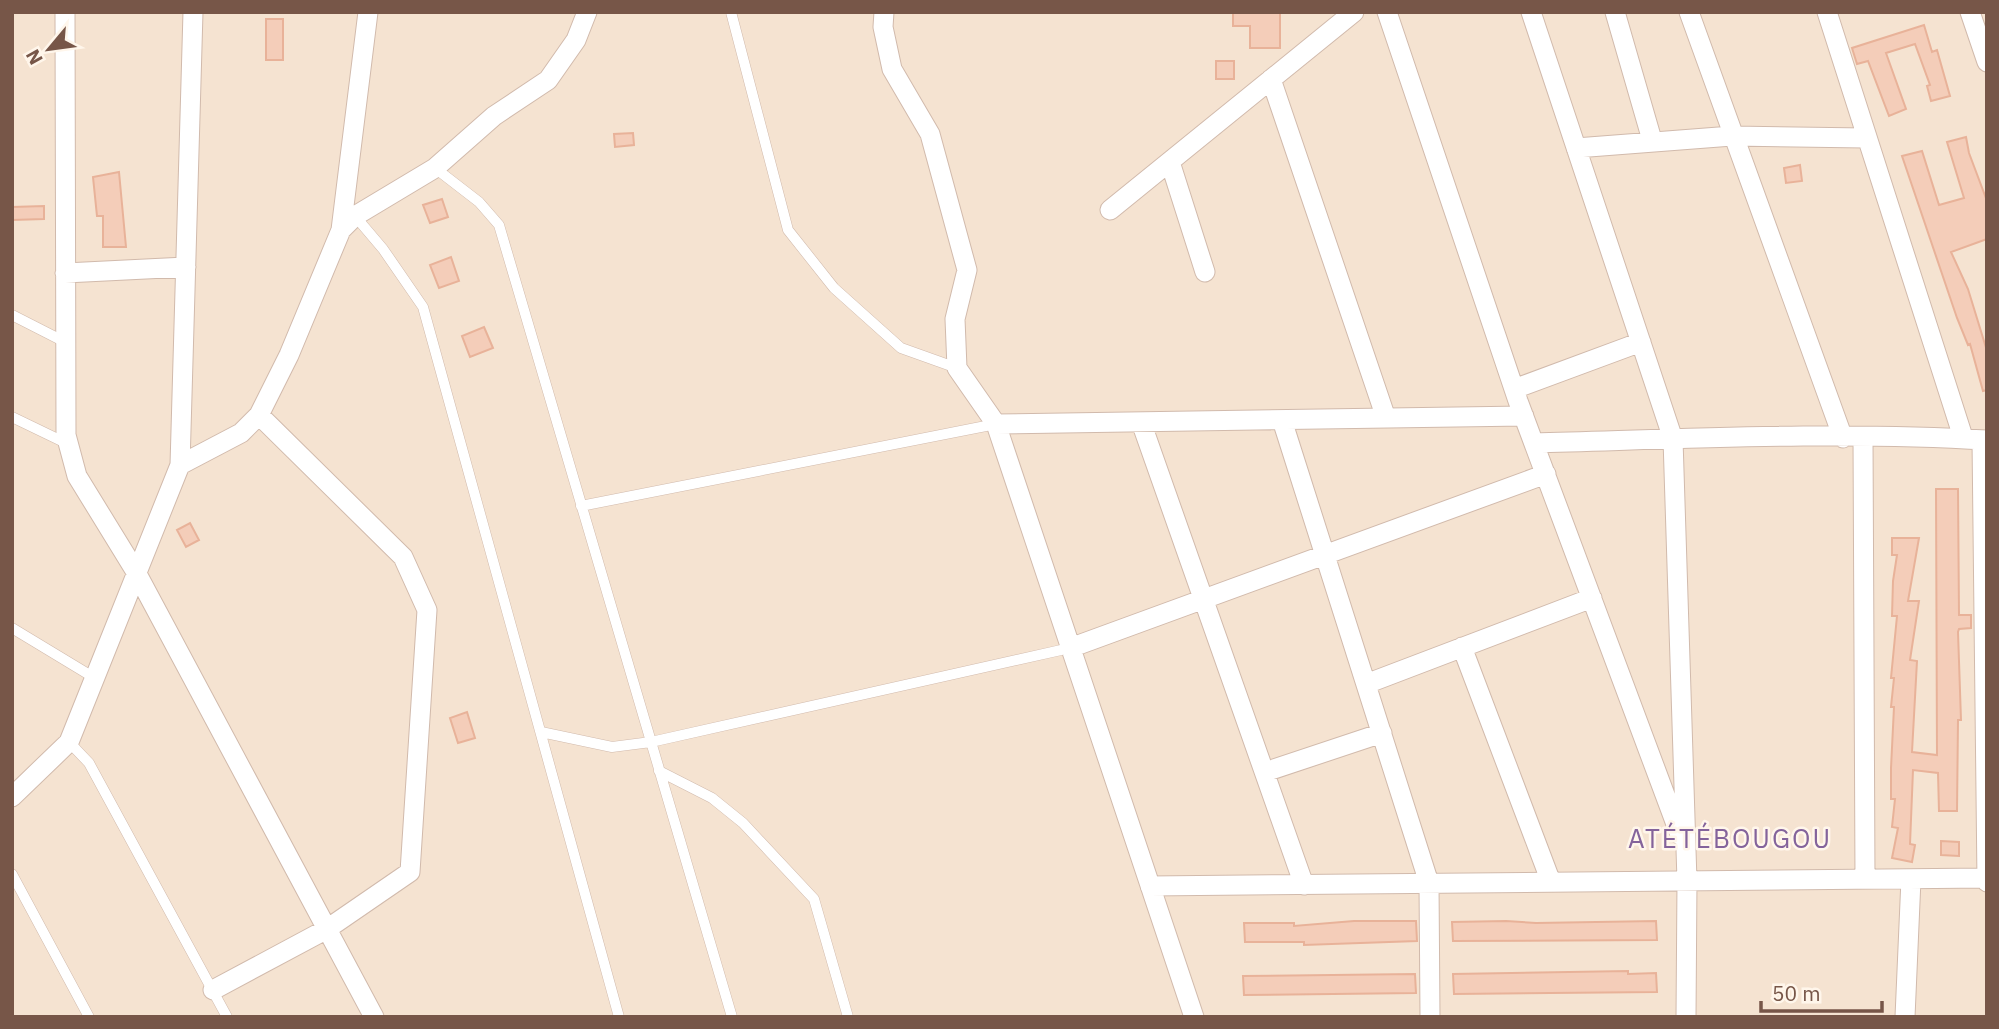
<svg xmlns="http://www.w3.org/2000/svg" width="1999" height="1029" font-family="'IBM Plex Sans',sans-serif">
<style>
.residential{fill:#f5e3d1}
.building{fill:#f4cdb9;stroke:#e8b299;stroke-width:2}
.lines{fill:none;stroke-linecap:round;stroke-linejoin:round}
.lane-casing{stroke:#d1baac;stroke-width:11}
.street-casing{stroke:#d1baac;stroke-width:21}
.lane{stroke:#fff;stroke-width:10}
.street{stroke:#fff;stroke-width:19}
.labels{text-anchor:middle;stroke-width:5;stroke-linejoin:round;paint-order:stroke}
.quarter-label{font-size:26px;letter-spacing:2px;fill:#84639b;stroke:#fff6eb}
</style>
<rect width="100%" height="100%" fill="#fdf2e3"/>
<path class="residential" d="M12 12H1987V1017H12Z"/>
<path class="building" d="M1233 12H1280V48H1250V26H1233Z
M266 19H283V60H266Z
M1924 25 1932 52 1937 50 1950 96 1931 101 1927 86 1930 85 1915 44 1886 53 1906 109 1889 116 1868 61 1857 64 1852 48Z
M1216 61H1234V79H1216Z
M633 133 634 145 615 147 614 134Z
M1966 137 1969 153 1987 201V239L1951 252 1968 289 1987 351V390L1983 391 1970 344 1968 345 1957 318 1902 156 1922 151 1939 205 1964 198 1947 142Z
M1800 165 1802 181 1786 183 1784 168Z
M119 172 126 247H103V216H97L93 177Z
M442 199 448 217 430 223 423 205Z
M44 206V219L12 220V207Z
M451 257 459 281 439 288 430 265Z
M484 327 493 348 470 357 462 336Z
M1936 489H1958L1959 615H1971V628L1959 629 1958 632 1961 720H1958L1957 811H1939L1938 773 1913 770 1910 844 1915 845 1912 862 1892 858 1898 828 1892 827 1895 799H1891V768L1894 707H1891L1894 678H1891L1897 616H1892L1893 581 1897 555H1892V538H1919L1908 601H1919L1910 660 1917 661 1912 752 1937 755Z
M190 523 199 540 186 547 177 530Z
M467 712 475 738 458 743 450 718Z
M1941 841 1959 842V856L1941 855Z
M1354 921H1416L1417 941 1304 945V942H1245L1244 923H1294V926Z
M1506 921 1536 923 1656 921 1657 940 1453 941 1452 922Z
M1628 971V974L1656 973 1657 992 1454 994 1453 974Z
M1415 974 1416 993 1244 995 1243 976Z"/>
<g class="lines">
<g class="lane-casing">
<path id="lane" d="M731 12 788 230 834 288 901 348 957 368
M435 168 479 202 499 225 732 1017
M355 216 383 249 423 307 619 1017
M12 315 65 342
M12 417 68 444
M581 506 996 424
M12 628 93 677
M541 732 612 747 651 742 1070 648
M69 742 89 763 227 1017
M659 771 712 798 743 823 814 899 848 1017
M12 874 89 1017"/>
</g>
<g class="street-casing">
<path id="street" d="M65 12 66 435 77 476 136 572 374 1017
M884 12 883 27 892 69 930 134 967 270 955 319 957 368 996 424 1194 1017
M1387 12 1518 401 1680 835
M1531 12 1673 439 1687 881 1686 1017
M1615 12 1652 140
M1689 12 1843 438
M1827 12 1963 437
M1970 12 1987 62
M1271 79 1386 418
M1576 148 1732 136 1865 138
M1170 162 1205 272
M1110 210 1354 12
M341 230 355 216 435 168 494 116 548 80 576 40 587 12
M65 273 186 267
M1514 389 1641 342
M1282 420 1429 883 1430 1017
M1141 422 1304 885
M996 424 1524 416
M1863 437 1865 878
M1982 440 1987 882
M1534 443C1684 439 1837 431 1987 440
M180 465 241 433 259 415 289 355 341 230 368 12
M1462 647 1551 882
M1070 648 1546 474
M1366 684 1592 598
M1265 772 1382 733
M12 797 69 742 180 465 193 12
M1150 886 1987 878
M213 990 327 929 410 872 427 610 403 557 259 415
M1905 1017 1911 879"/>
</g>
<use href="#lane" class="lane"/>
<use href="#street" class="street"/>
</g>
<g class="labels">
<g class="quarter-label">
<text x="1730" y="848">ATÉTÉBOUGOU</text>
</g>
</g>
<rect width="1999" height="1029" fill="none" stroke="#775648" stroke-width="28"/>
<g transform="translate(49 49) rotate(241)" stroke="#fff6eb" stroke-width="5" paint-order="stroke">
<path d="M0-5L12 26L0 18L-12 26Z" fill="#775648"/>
<text y="-10" font-size="19" font-weight="bold" text-anchor="middle" fill="#775648">N</text>
</g>
<path d="M1761 1001v10h121v-10" fill="none" stroke="#775648" stroke-width="3.5"/>
<text x="1772" y="1001" font-size="21" fill="#775648" stroke="#fff6eb" stroke-width="5" paint-order="stroke">50 m</text>
</svg>
